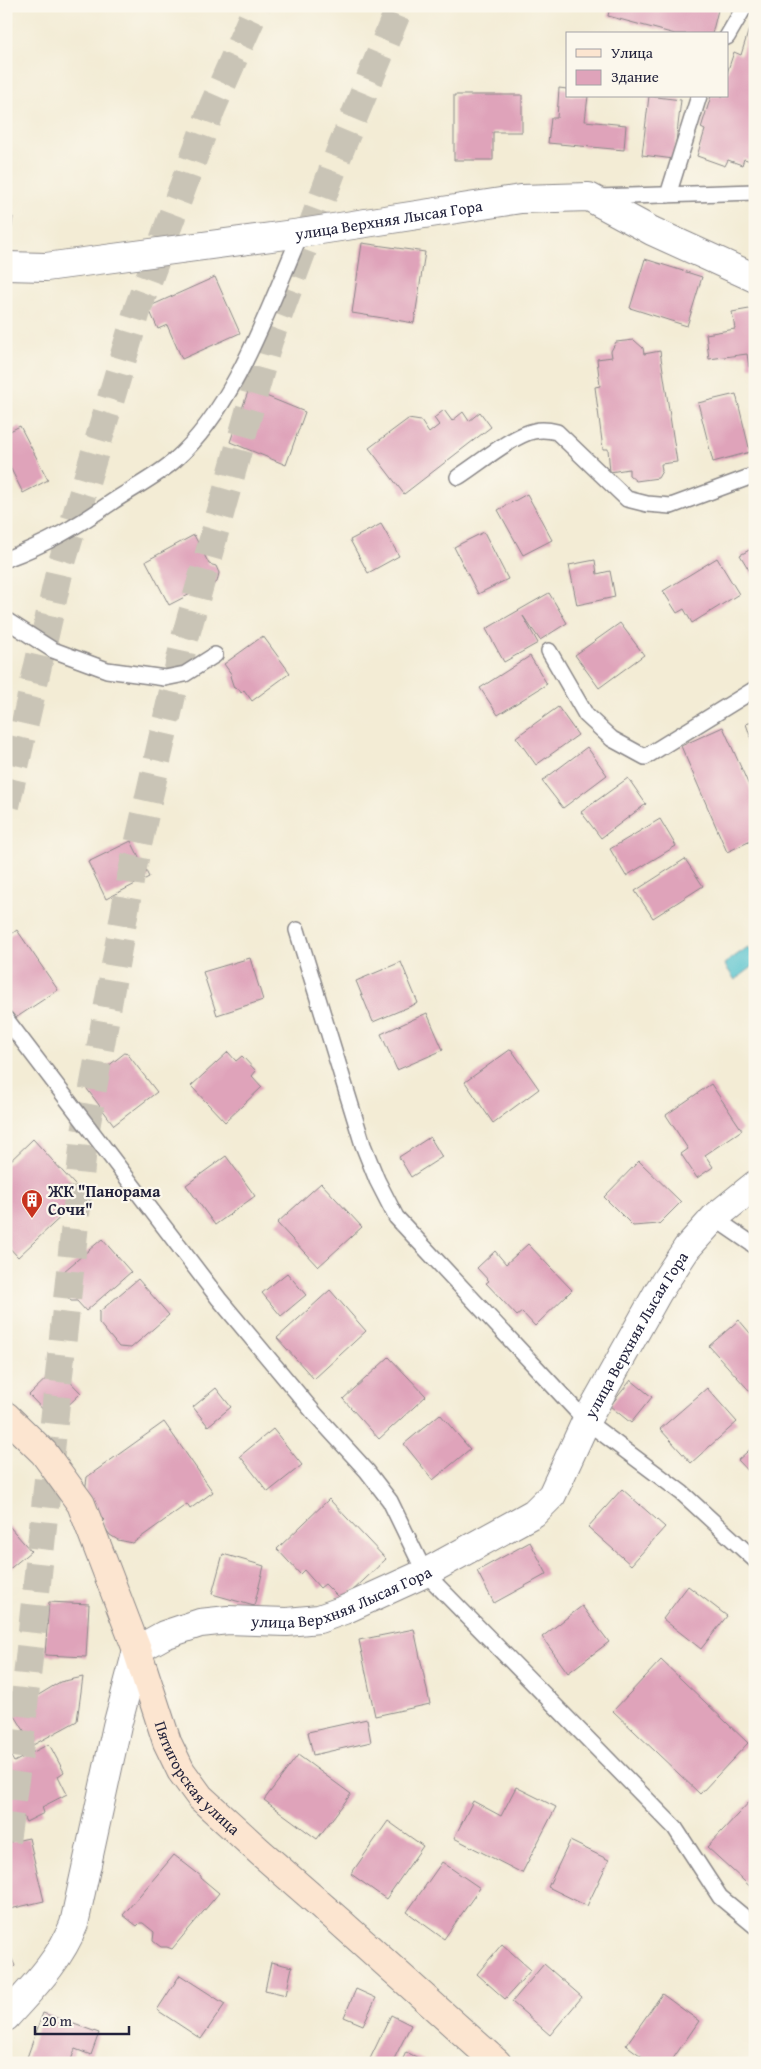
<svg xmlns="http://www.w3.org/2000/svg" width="761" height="2069" font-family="'Gentium Book Plus',serif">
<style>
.water{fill:#56c3ce;stroke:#3c7284}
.building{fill:#dfa3ba}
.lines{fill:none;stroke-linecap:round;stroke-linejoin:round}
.primary-tunnel{stroke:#c9c4b6;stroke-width:28;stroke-dasharray:28 14;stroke-linecap:butt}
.lane-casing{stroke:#8a8788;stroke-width:18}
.street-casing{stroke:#8a8788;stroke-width:30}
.secondary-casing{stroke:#8a8788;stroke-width:30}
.lane{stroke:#fff;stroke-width:15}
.street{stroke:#fff;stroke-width:28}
.secondary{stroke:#fce5d0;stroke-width:28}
.labels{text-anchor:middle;stroke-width:4.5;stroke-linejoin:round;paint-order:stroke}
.street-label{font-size:16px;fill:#22223b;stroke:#fbf7ec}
.poi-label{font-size:16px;font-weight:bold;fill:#22223b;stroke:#fbf7ec;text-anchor:start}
</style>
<rect width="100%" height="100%" fill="#fbf7ec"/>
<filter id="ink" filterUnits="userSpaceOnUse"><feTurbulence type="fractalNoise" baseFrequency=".02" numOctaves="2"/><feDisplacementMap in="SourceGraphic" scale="10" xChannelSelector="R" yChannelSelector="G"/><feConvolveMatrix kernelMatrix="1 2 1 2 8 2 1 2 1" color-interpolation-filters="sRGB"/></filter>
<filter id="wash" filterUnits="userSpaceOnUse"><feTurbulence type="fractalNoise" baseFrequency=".0096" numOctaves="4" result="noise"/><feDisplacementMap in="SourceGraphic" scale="20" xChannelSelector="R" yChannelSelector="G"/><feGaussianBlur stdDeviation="1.12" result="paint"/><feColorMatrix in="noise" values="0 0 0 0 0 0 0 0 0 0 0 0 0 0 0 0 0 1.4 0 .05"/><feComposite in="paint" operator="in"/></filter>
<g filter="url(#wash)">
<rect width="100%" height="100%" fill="#f3ecd5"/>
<path class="water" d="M748 947 755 956V965L735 980 724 964Z"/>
<g id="blocks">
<path class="building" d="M610 6H719L712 34H675L608 16Z
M749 29 755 31V162L744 159 742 165 728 160 725 166 697 156 705 130 701 128 711 96H727V73L734 52 741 55Z
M559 88 567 89V96H588L585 121 626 125 624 150 548 143 551 118H557Z
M454 95H522V132H493V160H454Z
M649 96 681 100 674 159 642 155Z
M6 216 13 217 9 250H6Z
M362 243 425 252 414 323 352 313Z
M645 259 702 277 687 326 630 308Z
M215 277 240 333 182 359 167 325 158 329 148 307Z
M755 308V367H749L747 354 709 359 706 334 735 329 732 312Z
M634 340 643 348 644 354 660 351 677 462 661 464 662 471 658 478 636 481 629 475V469L610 472 608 449H603L595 387 600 386 597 359 612 357 611 351 616 342Z
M249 389 305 412 286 465 230 442Z
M736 394 750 452 713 462 698 403Z
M444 410 452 421 463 412 469 421 480 412 491 427 404 494 369 448 408 419 421 421 429 433 439 425 434 418Z
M20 426 48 480 23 493 6 459V433Z
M527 494 552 540 523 555 498 510Z
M381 524 399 556 368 573 350 540Z
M484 532 508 579 478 594 454 547Z
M194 535 209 564 216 566 219 573 217 582 210 587H204L169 605 146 561Z
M755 547V580L740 555Z
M717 558 739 594 692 623 684 609 677 613 663 591Z
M595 560 597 574 610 571 615 597 577 605 569 565Z
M549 593 567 623 540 640 523 616 538 643 504 662 486 629Z
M620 623 644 655 599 688 575 655Z
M263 636 290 673 252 701 244 690 241 693 239 689 234 688 230 676 232 675 224 664Z
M530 656 547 684 498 715 480 688Z
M558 707 578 735 536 765 516 737Z
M755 721V747H754L746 724Z
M723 727 755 799V839L727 852 681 746Z
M587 747 607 775 563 808 542 781Z
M628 778 646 804 601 838 581 812Z
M660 819 676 846 626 876 610 849Z
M131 841 149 877 106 899 88 862Z
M685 859 703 886 653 918 635 891Z
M17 930 58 990 14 1019 6 1007V938Z
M250 958 263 1000 217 1015 203 972Z
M401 962 418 1003 373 1022 356 981Z
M427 1013 443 1050 397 1070 381 1034Z
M511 1049 539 1089 493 1123 465 1082Z
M126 1052 157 1092 114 1125 84 1085Z
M228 1052 236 1061 242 1056 256 1071 252 1076 262 1087 225 1122 191 1086Z
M711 1084 742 1130 705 1155 713 1167 697 1178 681 1154 688 1149 666 1115Z
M430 1137 442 1157 411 1177 399 1157Z
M33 1139 84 1195 18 1257 6 1244V1165Z
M226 1156 255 1196 215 1225 186 1185Z
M639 1161 681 1202 659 1224 633 1226 604 1197Z
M321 1183 362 1227 318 1267 277 1223Z
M102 1239 131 1272 86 1311 77 1301H71L63 1292 64 1286 57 1277Z
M528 1244 572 1290 535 1326 522 1312 517 1316 486 1283 489 1281 477 1268 495 1251 506 1264Z
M287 1273 306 1295 281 1316 262 1293Z
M138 1279 169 1315 131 1348 119 1347 99 1323V1312Z
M330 1290 366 1331 314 1379 277 1338Z
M739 1320 755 1339V1397L709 1346Z
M389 1357 426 1396 379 1439 343 1399Z
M57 1368 81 1393 53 1420 29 1395Z
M631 1380 652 1397 631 1423 610 1406Z
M216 1388 231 1407 208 1426 193 1407Z
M707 1388 737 1422 691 1463 660 1429Z
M440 1414 470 1449 433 1480 404 1444Z
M164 1422 213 1492 190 1509 187 1504 133 1543 118 1540 110 1535 103 1525 104 1520 101 1517H98L96 1513 98 1510 85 1492 87 1477Z
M273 1429 302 1465 268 1492 240 1456Z
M755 1445V1478L738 1460Z
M622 1489 665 1527 631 1565 588 1527Z
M329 1499 386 1559 342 1601 325 1584 320 1588 304 1570 300 1574 277 1549Z
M9 1526 31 1551 6 1572V1528Z
M530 1542 547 1574 494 1603 477 1571Z
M223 1554 264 1566 254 1606 212 1594Z
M688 1586 727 1616 701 1649 663 1619Z
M49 1602 89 1604 86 1657 45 1655Z
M582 1606 609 1642 568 1673 542 1637Z
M414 1629 430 1704 375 1716 359 1640Z
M661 1660 748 1743 700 1794 613 1711Z
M83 1677 77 1721 33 1745 12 1711 60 1682Z
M367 1719 371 1742 313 1755 308 1732Z
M49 1744 64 1772 58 1776 67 1794 42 1807 44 1813 26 1822 23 1816 6 1825V1757L10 1755 14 1762Z
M298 1755 351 1794 317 1839 264 1800Z
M516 1787 556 1807 522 1873 454 1838 473 1801 501 1816Z
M753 1798 755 1800V1891L707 1847Z
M388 1821 423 1846 386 1899 351 1874Z
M29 1838 44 1901 6 1910V1843Z
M570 1841 609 1860 587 1906 548 1887Z
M174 1855 201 1876V1878L219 1893 172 1949 167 1947H161L153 1941 154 1932 143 1923H140L137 1926 123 1915Z
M442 1862 480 1888 444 1939 407 1912Z
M502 1944 531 1970 505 1999 477 1974Z
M6 1952H9L15 1966 6 1974Z
M271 1962 292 1967 286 1995 265 1990Z
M544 1964 582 1997 550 2035 512 2002Z
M180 1975 225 2004 201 2039 157 2010Z
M356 1989 376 1998 363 2025 344 2017Z
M662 1994 699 2021 670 2063H651L626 2045Z
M43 2013 99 2033 91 2055 75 2049 70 2063H25Z
M391 2015 411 2025 392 2063H368Z
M406 2052 429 2063H401Z"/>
</g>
</g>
<g filter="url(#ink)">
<use href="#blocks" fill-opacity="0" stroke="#8a8788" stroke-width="1"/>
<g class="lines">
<path class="primary-tunnel" d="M6 806 60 569 138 308 212 108 257 6
M6 1841 19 1753 84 1139 131 876 185 638 269 341 339 153 400 6"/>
<g class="lane-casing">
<path id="lane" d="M727 37 745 6
M668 195 699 96
M598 197 755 192
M458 477C477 465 513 435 534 431 543 429 549 430 557 432L627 499 647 504 671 506 755 475
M6 559C47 544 77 526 112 502 133 488 157 476 175 460 236 406 269 306 301 233
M6 620 53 650 107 670 165 678 185 674 215 655
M549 651 586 715 612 739 645 757 755 689
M297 930 363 1145 377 1180 396 1217 586 1421 682 1493 755 1560
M6 1019 219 1299 315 1414 367 1471 390 1501 425 1573 675 1828 720 1897 755 1926
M714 1218 755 1246"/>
</g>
<g class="street-casing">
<g id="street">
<path id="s1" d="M6 266 46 267 301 233 521 199 589 197 652 231 755 278"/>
<path id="s2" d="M6 2017C32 1988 60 1961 74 1924L117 1726 137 1650 164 1635 200 1623 228 1620 287 1622 319 1619 344 1610 425 1573 534 1513 552 1495 586 1421 658 1292 687 1248 714 1218 755 1185"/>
</g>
</g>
<g class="secondary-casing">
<g id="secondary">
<path id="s3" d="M6 1416 44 1453 81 1504 137 1650 167 1742 181 1771 200 1797 260 1852 339 1921 497 2063"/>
</g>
</g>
<use href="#lane" class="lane"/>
<use href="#street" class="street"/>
<use href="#secondary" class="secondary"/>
</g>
</g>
<defs>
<g id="building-pin" transform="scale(1.125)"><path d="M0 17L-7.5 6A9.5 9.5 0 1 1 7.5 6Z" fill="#c8321e" stroke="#fbf7ec"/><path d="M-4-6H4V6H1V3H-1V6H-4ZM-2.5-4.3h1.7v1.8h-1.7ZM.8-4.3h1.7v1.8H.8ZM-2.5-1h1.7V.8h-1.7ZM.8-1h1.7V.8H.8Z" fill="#fff"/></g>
</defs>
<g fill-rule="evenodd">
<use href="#building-pin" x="32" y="1200"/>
</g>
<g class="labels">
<g class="street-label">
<text dy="6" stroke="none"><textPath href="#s1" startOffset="386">улица Верхняя Лысая Гора</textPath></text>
<text dy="6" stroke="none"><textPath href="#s2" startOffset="1032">улица Верхняя Лысая Гора</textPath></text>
<text dy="6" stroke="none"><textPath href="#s2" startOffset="612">улица Верхняя Лысая Гора</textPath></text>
<text dy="6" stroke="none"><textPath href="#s3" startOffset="416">Пятигорская улица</textPath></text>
</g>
<g class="poi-label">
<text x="48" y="1197">ЖК "Панорама<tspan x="48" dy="18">Сочи"</tspan></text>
</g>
</g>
<rect width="761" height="2069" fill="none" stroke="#fbf7ec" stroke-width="25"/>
<rect x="566" y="32" width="162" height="65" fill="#fbf7ec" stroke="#a4a2a5"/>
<rect x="576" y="49" width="25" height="8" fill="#fce5d0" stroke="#a4a2a5"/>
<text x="611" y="58" font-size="15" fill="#22223b">Улица</text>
<rect x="576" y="70" width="25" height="15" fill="#dfa3ba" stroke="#a4a2a5"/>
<text x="611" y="82" font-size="15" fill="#22223b">Здание</text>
<path d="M35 2026v8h94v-8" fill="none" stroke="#22223b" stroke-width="2.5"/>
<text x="42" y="2026" font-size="15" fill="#22223b" stroke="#fbf7ec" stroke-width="4" paint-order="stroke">20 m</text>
</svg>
